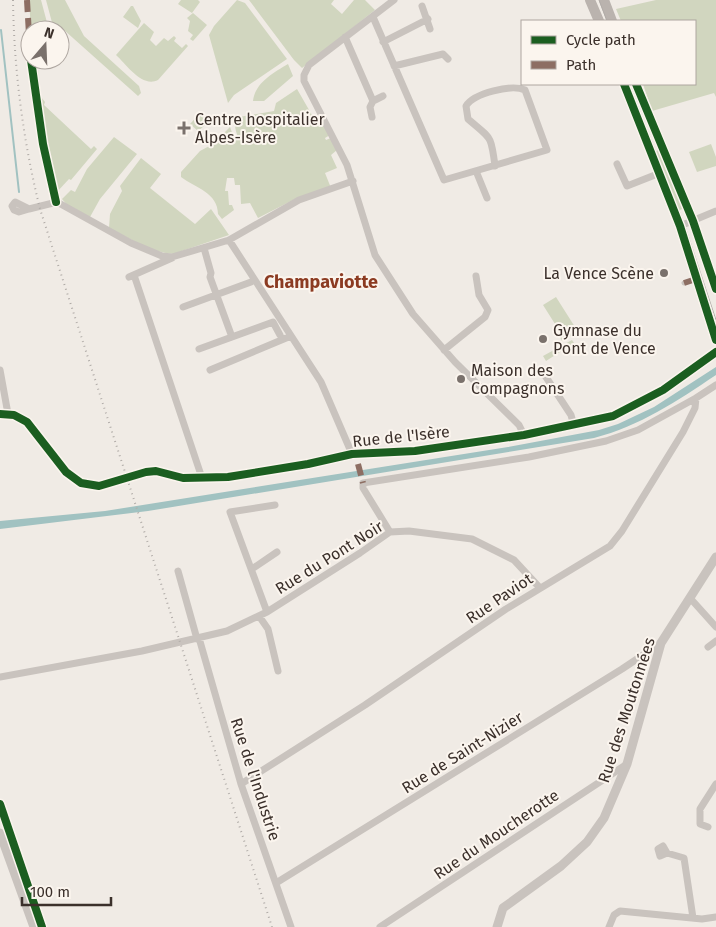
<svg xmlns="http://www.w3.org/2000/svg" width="716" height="927" font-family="'Fira Sans',sans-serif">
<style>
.green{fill:#d1d6bf}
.water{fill:#a1c2c1}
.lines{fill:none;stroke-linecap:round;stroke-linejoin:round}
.stream{stroke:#a1c2c1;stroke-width:2}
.pedestrian{stroke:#c9c3be;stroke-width:5}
.minor{stroke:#c9c3be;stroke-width:7}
.tertiary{stroke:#c9c3be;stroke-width:9}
.secondary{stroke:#bab3ae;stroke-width:10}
.tram{stroke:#b1aca8;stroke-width:1}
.rail{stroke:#b1aca8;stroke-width:2;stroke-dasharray:1 4;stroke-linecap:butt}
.quiet{stroke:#8d6e63;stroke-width:6;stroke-dasharray:12 6;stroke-linecap:butt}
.cycleway-casing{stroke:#fbf5ee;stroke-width:11}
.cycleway{stroke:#1b5e20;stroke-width:8}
.poi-dot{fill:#7a716c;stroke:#fbf5ee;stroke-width:2}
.labels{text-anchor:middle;stroke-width:4;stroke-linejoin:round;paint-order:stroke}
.poi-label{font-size:16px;fill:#3b302b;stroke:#fbf5ee;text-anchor:start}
.street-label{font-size:16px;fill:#3b302b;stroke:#fbf5ee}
.neighbourhood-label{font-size:18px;font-weight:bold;fill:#8c3b22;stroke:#fbf5ee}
</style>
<rect width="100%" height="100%" fill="#f0ebe5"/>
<path class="green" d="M29 0H41L49 30H31Z
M46 0H65L84 36 139 86 141 93 138 96 64 30 60 34V30H54Z
M181 0H198L200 2 192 13 178 4Z
M237 0 245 3 287 59 234 95 228 103 209 35 214 26Z
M249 0H334L331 4 342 14 354 0H365L375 10 302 68 294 60Z
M656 0H716V97L714 93 652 111 643 84H695V21H621L616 9Z
M131 6H133L141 21 138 28 123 17Z
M193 13 207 25 193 41 190 39 193 35 188 31 190 21 187 18Z
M144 23 154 32 150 40 156 46 164 38 168 41 174 36 176 38 174 41 182 48 186 44 188 46 158 80C142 88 127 65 116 55Z
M34 60H37L41 97 45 102 44 105 91 149 94 146 97 149 71 180 69 179 56 193 46 144Z
M288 64 293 76 264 101H253C255 83 273 73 288 64Z
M297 89 316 122 322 121 330 135 325 138 326 140 331 138 337 150 331 155 337 168 325 173 331 188 295 199 258 218 250 203 241 204 240 185H235L234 178H227L225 191H228L229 205H232L234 210 222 219 218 214C218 193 196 188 181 177V172L200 151 213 144 230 127 234 138 238 137C235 129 233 123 239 117L274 111 276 103Z
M200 113 209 122 198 131 190 124Z
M114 137 137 154 100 199 90 217 68 206 62 199 71 190 75 192 87 169Z
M711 144 716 157V166L697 172 689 152Z
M660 149 685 208 677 211 654 152Z
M141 158 161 174 150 188 195 224 211 209 229 235 173 254C150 252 129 238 109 228L110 214 122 191 120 186Z
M556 297 575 327 564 334 576 327 578 332 562 341 560 337 562 335 543 305Z
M572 340 574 343 546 361 543 356Z"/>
<path class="water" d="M716 367V375C677 401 640 426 594 438L148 511 0 529V521L105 511 508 447 599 430 618 424 654 407Z"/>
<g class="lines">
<path class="stream" d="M1 30 19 192"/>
<path class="pedestrian" d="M684 283 693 280"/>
<path class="minor" d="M394 0 309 65 304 75V81L347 165 375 255 413 314 455 362 519 425 524 435
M422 6 430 29
M373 17 444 180 547 150 525 90C512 84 474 93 466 106L468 119C491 139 491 134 495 166
M345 37 373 101 370 107 372 117
M383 42 428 19
M394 66 443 54 448 59
M373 101 383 96
M617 164 627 186 660 173
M476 171 487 198
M29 209 19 212 14 210 12 206 15 202 29 209 57 202 131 243 162 256 172 257 229 240 299 200 353 181
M680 226 716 211
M229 240 321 382 352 454
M204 248 211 273 210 277 232 337
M134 275 202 478
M129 277 172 258
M183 307 251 282
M199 349 273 322 280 335
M444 350 485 317 488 310 479 295 476 276
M0 370 8 414
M210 370 291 336
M542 371 571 415 574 426
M390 532 363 488V483L529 457 606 441 638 430 696 398
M252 569 277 552
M178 571 197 639
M690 598 716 627
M267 612 230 512 275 505
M259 616 268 629 278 671
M199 638 241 784 291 927
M708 647 716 641
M0 677 142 651 227 631 267 612 360 553 390 532 409 531 472 539 514 560 539 587
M241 784 365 705 506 609 610 546 622 531 683 432 695 408 696 398 716 385
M708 827 700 824V809L716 784
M667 853 660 856 658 849 663 846 667 853 684 858 693 918
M276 883 622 669 661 643
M380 927 627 764
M609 927 614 915 620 911 702 919 716 917"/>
<path class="tertiary" d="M0 414 14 415 27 422 66 472 81 483 99 486 146 472 156 471 183 478 228 477 308 464 352 454 415 451 524 435 613 416 663 390 716 352
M0 833 34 927
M497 927 503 908 561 866 587 842 604 818 627 764 661 643 716 557"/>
<path class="secondary" d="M590 0 599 21
M604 0 612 21
M624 84 680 226 716 340
M636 84 693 221 716 289"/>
<path class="tram" d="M599 0 607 21
M629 84 684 223 716 320"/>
<path class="rail" d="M13 0C14 71 23 140 40 209L272 927"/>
<path class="quiet" d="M27 0 30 52
M684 283 693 280
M358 464 363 483"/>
<g class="cycleway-casing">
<path id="cycleway" d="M31 60 43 144 56 202
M624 84 680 226 716 340
M636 84 693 221 716 289
M0 414 14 415 27 422 66 472 81 483 99 486 146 472 156 471 183 478 228 477 308 464 352 454 415 451 524 435 613 416 663 390 716 352
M0 804 42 927"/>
</g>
<use href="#cycleway" class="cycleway"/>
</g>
<g class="poi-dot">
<path d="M181.5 120.5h5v5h5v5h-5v5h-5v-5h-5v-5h5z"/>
<circle cx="664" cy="273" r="5"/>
<circle cx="543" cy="339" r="5"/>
<circle cx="461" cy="379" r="5"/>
</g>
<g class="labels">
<g class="poi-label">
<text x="195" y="125">Centre hospitalier<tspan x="195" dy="18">Alpes-Isère</tspan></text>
<text x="654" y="279" text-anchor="end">La Vence Scène</text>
<text x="553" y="336">Gymnase du<tspan x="553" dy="18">Pont de Vence</tspan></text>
<text x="471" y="376">Maison des<tspan x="471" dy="18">Compagnons</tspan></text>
</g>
<g class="street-label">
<text transform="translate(401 436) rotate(-6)" y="6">Rue de l'Isère</text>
<text transform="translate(329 557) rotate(-32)" y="6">Rue du Pont Noir</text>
<text transform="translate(499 598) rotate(-34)" y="6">Rue Paviot</text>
<text transform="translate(626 710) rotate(-72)" y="6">Rue des Moutonnées</text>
<text transform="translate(462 752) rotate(-32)" y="6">Rue de Saint-Nizier</text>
<text transform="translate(256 779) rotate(72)" y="6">Rue de l'Industrie</text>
<text transform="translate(496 834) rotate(-34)" y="6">Rue du Moucherotte</text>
</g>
<g class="neighbourhood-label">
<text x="321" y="288">Champaviotte</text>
</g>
</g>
<rect x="521" y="20" width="175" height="65" fill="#fbf5ee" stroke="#aea6a0"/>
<rect x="531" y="36" width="25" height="8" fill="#1b5e20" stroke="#aea6a0"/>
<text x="566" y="45" font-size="15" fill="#3b302b">Cycle path</text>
<rect x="531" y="61" width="25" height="8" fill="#8d6e63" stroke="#aea6a0"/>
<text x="566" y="70" font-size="15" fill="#3b302b">Path</text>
<g transform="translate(45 45) rotate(19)"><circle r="24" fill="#fbf5ee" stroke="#aea6a0"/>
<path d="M0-4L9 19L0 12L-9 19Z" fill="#7a716c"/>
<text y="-8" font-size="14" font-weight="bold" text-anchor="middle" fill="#3b302b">N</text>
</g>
<path d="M22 897v8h89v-8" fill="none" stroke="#3b302b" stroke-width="2.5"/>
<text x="30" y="897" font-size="15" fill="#3b302b" stroke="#fbf5ee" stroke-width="4" paint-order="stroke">100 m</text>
</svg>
